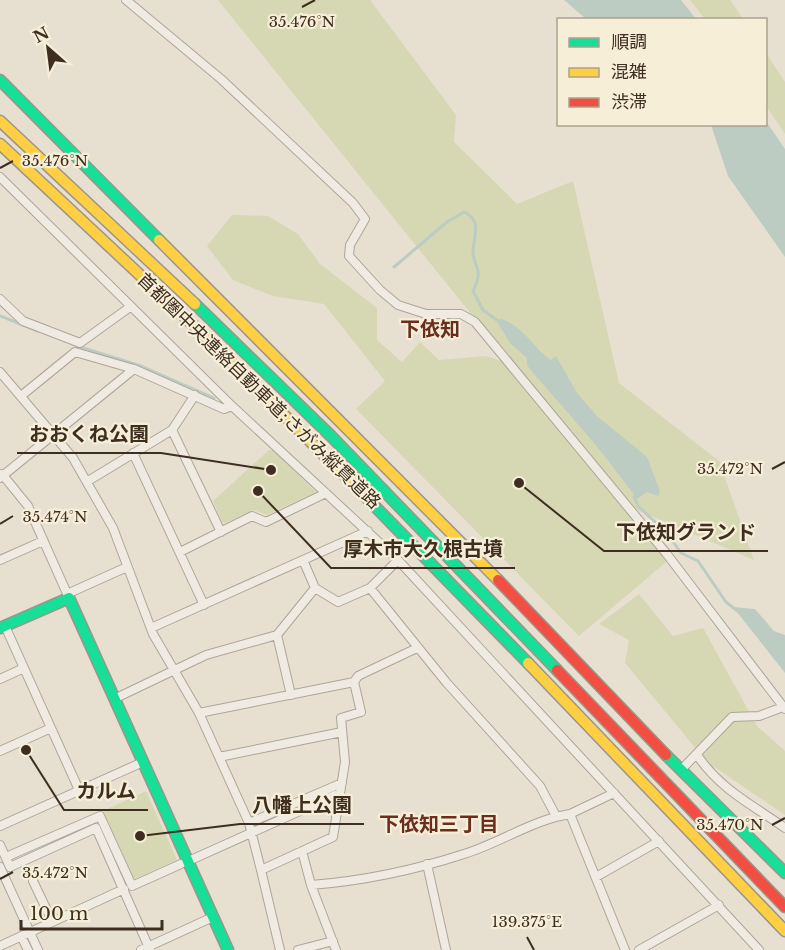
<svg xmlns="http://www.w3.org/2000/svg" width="785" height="950" font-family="'Libre Baskerville','Noto Sans JP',serif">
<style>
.green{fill:#d6d7b3}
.water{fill:#bcccc2}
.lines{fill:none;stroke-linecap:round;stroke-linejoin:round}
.stream{stroke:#bcccc2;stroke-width:3}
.street-casing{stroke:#ada599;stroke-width:10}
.fast-casing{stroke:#9c958a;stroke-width:13}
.slow-casing{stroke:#9c958a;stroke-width:13}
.jam-casing{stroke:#9c958a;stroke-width:13}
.street{stroke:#efebe3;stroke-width:8}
.fast{stroke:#16e098;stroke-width:10}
.slow{stroke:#ffcf43;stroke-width:10}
.jam{stroke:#f24e42;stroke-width:10}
.ticks{fill:none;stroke:#3d2e20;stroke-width:2}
.labels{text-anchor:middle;stroke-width:4.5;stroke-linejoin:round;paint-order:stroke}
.street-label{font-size:18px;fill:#3d2e20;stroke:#f7eed8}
.neighbourhood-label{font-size:20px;font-weight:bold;fill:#6b2e1e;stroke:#f7eed8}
.ticks-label{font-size:15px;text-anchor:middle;fill:#3d2e20;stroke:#f7eed8;stroke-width:4.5;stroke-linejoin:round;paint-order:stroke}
.leader{fill:none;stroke:#3d2e20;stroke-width:2}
.callout-dot{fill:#3d2e20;stroke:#f7eed8;stroke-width:2}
.callout-label{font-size:20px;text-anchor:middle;font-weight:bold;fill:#3d2e20;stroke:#f7eed8;stroke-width:4.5;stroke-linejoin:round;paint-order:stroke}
</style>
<rect width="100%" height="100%" fill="#e7e0d1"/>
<path class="green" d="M218 0H370L456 115 454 142 517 204 573 181 619 383 719 461 754 560 630 507 672 557 579 636 356 409 385 381 324 304 273 296 233 280 207 246 232 215 268 216 298 234 320 264 377 308V340L402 362 420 342 439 360 486 356 507 363 550 412Z
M690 0H730L743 19H705Z
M766 53 785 82V134L766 106Z
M269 450H273L316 492 267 515 253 510 225 523 222 522 213 501Z
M639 594 673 636 703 628 757 726 785 751V815L707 762 625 663 629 640 599 624Z
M146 791 177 860 134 879 103 811Z"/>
<path class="water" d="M564 0H681L696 19H586Z
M766 121 785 149V257L728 176 711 125 766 124Z
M502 319C526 329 534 349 551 360L556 356 577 393 598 417 647 457 660 491 658 496 647 492 634 501 633 493 595 444 535 375 527 365V358L510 343 496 320Z
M733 607 755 609 774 631 785 635V673Z"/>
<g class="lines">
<path class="stream" d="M394 267 447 222 464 212C482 220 474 235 473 250 473 270 485 266 473 291L483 310 498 321
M0 316 38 331
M77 346 141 366 214 398
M634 497 638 506 667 533 681 553 698 561 726 602 740 613"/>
<g class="street-casing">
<path id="street" d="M126 0 221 79 353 203 365 219 350 245 349 256 380 290 398 305 426 314H461L475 322 666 553 785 709
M0 177 232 406 398 560 759 950
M0 299 23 321 80 343 130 307
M0 372 73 458 113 528 153 634 199 713 249 823 261 870
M21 396 75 352 134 369 224 409 232 406
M172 430 221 532
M133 453 204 605
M2 474 28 506 69 598
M0 478 134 369
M88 481 172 430 195 395
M180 552 252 516 266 522 326 493
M0 560 43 541
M303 560 315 588 338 602 370 588 398 560
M370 588 446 682 540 786 556 816
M67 594 127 567
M5 626 79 790
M151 628 368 531
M277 635 291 695
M0 679 24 668
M354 682 358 676 417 648
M114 699 206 655 277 635 315 588
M199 713 354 682 361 712 341 718 345 762 333 837 261 870 280 950
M0 751 51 728
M697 755C721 790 751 804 785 828
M219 757 342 732
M681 770 732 717 759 716 783 707
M614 793 570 814 625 950
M249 823 342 783
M0 826 143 762
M0 845 10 867 96 828 150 950
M302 851 311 885 336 950
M6 857 100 816 132 886 181 864
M193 859 340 793
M427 864 446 950
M0 867 38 950
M596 877 659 841
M33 881 52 921
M311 885C362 881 415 870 464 854 500 843 532 820 570 814
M21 936 28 950
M0 946 124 889
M141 950 213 917
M298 950 333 941
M639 950 719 905"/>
</g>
<g class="fast-casing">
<path id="fast" d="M0 80 159 240
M195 304 331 436 557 670
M356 487 528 663
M0 628 69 598 228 950
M666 755 785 873"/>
</g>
<g class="slow-casing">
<path id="slow" d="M0 121 195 304
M0 144 203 334 356 487
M159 240 498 580
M528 663 785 931"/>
</g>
<g class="jam-casing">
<path id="jam" d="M498 580 666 755
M557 670 785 907"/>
</g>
<use href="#street" class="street"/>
<use href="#fast" class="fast"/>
<use href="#slow" class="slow"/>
<use href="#jam" class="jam"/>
</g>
<path class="ticks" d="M302 7 315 0M0 168 13 161M772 469 785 462M0 524 13 516M772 825 785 818M0 879 13 872M527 937 534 950"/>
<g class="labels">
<g class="street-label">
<text transform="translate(259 391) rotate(44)" y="6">首都圏中央連絡自動車道;さがみ縦貫道路</text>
</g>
<g class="neighbourhood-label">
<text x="430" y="336">下依知</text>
<text x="439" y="831">下依知三丁目</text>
</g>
</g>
<g class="ticks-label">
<text x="302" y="27">35.476°N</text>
<text x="55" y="166">35.476°N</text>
<text x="730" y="474">35.472°N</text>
<text x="55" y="522">35.474°N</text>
<text x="730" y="830">35.470°N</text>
<text x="55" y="878">35.472°N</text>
<text x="527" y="927">139.375°E</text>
</g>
<path class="leader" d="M271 470L161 453H17M519 483L604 551H768M258 491L331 568H515M26 750L64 810H148M140 836L240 824H364"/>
<g class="callout-dot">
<circle cx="271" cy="470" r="6"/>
<circle cx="519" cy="483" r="6"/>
<circle cx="258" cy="491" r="6"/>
<circle cx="26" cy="750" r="6"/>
<circle cx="140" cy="836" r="6"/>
</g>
<g class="callout-label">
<text x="89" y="441">おおくね公園</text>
<text x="686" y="539">下依知グランド</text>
<text x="423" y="556">厚木市大久根古墳</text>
<text x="106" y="798">カルム</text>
<text x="302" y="812">八幡上公園</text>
</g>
<rect x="557" y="18" width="210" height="108" fill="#f7eed8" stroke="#ada18e" stroke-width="1.5"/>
<rect x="569" y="38" width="30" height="9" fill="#16e098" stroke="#ada18e" stroke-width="1.5"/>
<text x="611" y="48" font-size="18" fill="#3d2e20">順調</text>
<rect x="569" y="68" width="30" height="9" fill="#ffcf43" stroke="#ada18e" stroke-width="1.5"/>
<text x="611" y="78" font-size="18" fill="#3d2e20">混雑</text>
<rect x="569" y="98" width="30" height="9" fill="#f24e42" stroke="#ada18e" stroke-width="1.5"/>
<text x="611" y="108" font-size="18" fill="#3d2e20">渋滞</text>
<g transform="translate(48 48) rotate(332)" stroke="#f7eed8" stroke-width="4.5" paint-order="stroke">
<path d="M0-4.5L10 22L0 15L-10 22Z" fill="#3d2e20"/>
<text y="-9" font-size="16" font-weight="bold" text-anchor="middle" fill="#3d2e20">N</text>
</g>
<path d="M21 920v9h141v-9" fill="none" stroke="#3d2e20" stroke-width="3"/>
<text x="30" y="920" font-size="18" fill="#3d2e20" stroke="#f7eed8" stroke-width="4.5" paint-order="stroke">100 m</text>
</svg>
